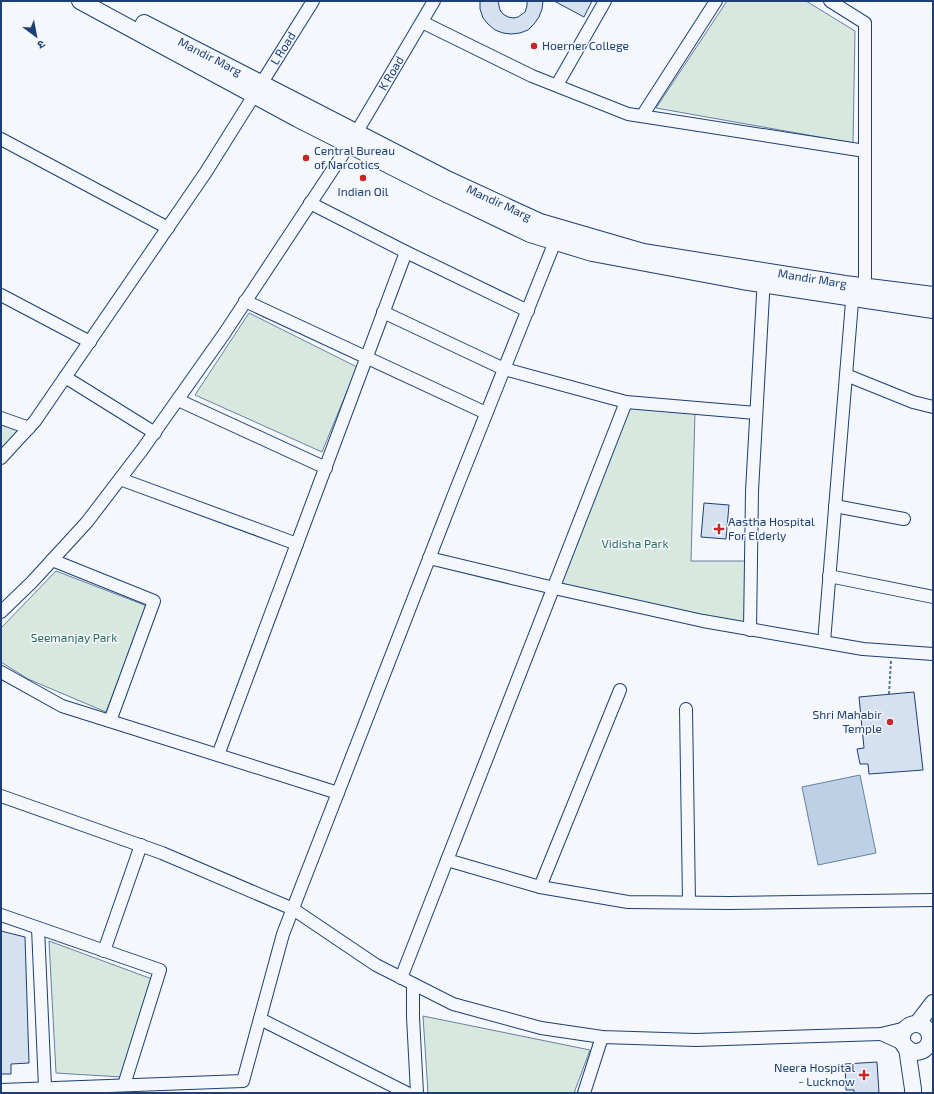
<svg xmlns="http://www.w3.org/2000/svg" width="934" height="1094" font-family="'Exo 2','Noto Sans Devanagari',sans-serif">
<style>
.green{fill:#d7e8df;stroke:#687fa3}
.water{fill:#bed0e5;stroke:#687fa3}
.building{fill:#d5e0f0;stroke:#1d3f73}
.lines{fill:none;stroke-linecap:round;stroke-linejoin:round}
.minor-casing{stroke:#1d3f73;stroke-width:14}
.major-casing{stroke:#1d3f73;stroke-width:18}
.path{stroke:#5e769c;stroke-width:2;stroke-dasharray:3 2;stroke-linecap:butt}
.minor{stroke:#f4f7fb;stroke-width:12}
.major{stroke:#f4f7fb;stroke-width:16}
.poi-dot{fill:#c62828;stroke:#f4f7fb;stroke-width:1.5}
.labels{text-anchor:middle;stroke-width:3;stroke-linejoin:round;paint-order:stroke}
.poi-label{font-size:12px;fill:#1d3f73;stroke:#f4f7fb;text-anchor:start}
.street-label{font-size:12px;fill:#1d3f73;stroke:#f4f7fb}
.park-label{font-size:12px;fill:#2c6c60;stroke:#f4f7fb}
</style>
<rect width="100%" height="100%" fill="#f4f7fb"/>
<path class="green" d="M727 1H806L855 31 853 143 656 108Z
M249 313 357 367 322 452 195 395Z
M629 405 695 412 691 561H747V625L558 586Z
M1 423 21 430 1 450Z
M56 571 147 606 106 712 28 679 1 662V628Z
M49 941 152 979 121 1077 56 1073Z
M423 1016 590 1050 574 1093H428Z"/>
<path class="water" d="M860 775 876 853 818 865 802 787Z"/>
<path class="building" d="M480 1H498L500 10 503 14 508 17 514 18 518 17 525 12 527 6V1H543L542 9 539 17 534 24 528 30 520 33 511 34 503 33 495 30 488 24 483 18 480 9Z
M554 1H592L584 17Z
M704 503 729 505 726 539 701 537Z
M914 692 923 770 869 774 868 764H860L857 749 864 748 859 697Z
M1 931 25 937 29 1063 11 1064V1074H1Z
M877 1062 879 1093H854V1090H846L845 1064Z"/>
<g class="lines">
<g class="minor-casing">
<g id="minor">
<path d="M830 1 865 23V295"/>
<path d="M422 22 532 76 628 114 865 151"/>
<path d="M557 85 605 1"/>
<path d="M642 116 716 1"/>
<path d="M1 139 168 228"/>
<path d="M310 203 406 252 528 311"/>
<path d="M1 295 90 342"/>
<path d="M245 301 486 413"/>
<path d="M383 312 504 369 626 402 756 413"/>
<path d="M846 375 913 402 933 407"/>
<path d="M65 377 155 433"/>
<path d="M178 400 326 468"/>
<path d="M1 418 29 428"/>
<path id="s1" d="M1 458 35 421 206 172 313 1"/>
<path d="M120 479 297 544"/>
<path d="M835 506 904 519"/>
<path d="M429 558 554 588 703 621 863 649 933 654"/>
<path d="M52 560 154 601 110 721"/>
<path d="M829 576 933 597"/>
<path id="s2" d="M1 612 32 582 87 522 142 450 224 334 349 145 434 1"/>
<path d="M750 630 752 491 764 277"/>
<path d="M824 642 853 290"/>
<path d="M1 672 62 706 338 793"/>
<path d="M686 709 689 902"/>
<path d="M218 755 406 252"/>
<path d="M1 796 162 853 293 909 376 965 453 1004 541 1028 602 1037 696 1040 881 1034 906 1028"/>
<path d="M447 860 540 887 628 902 730 903 933 900"/>
<path d="M540 887 620 690"/>
<path d="M1 915 160 970 124 1085"/>
<path d="M38 928 45 1087"/>
<path d="M104 951 141 845"/>
<path d="M401 978 626 402"/>
<path d="M413 984V1017L417 1093"/>
<path d="M260 1019 407 1093"/>
<path d="M881 1034 903 1044"/>
<path d="M927 1045H933"/>
<path d="M1 1090 243 1081 283 934 453 497 558 234"/>
<path d="M584 1093 602 1037"/>
</g>
</g>
<g class="major-casing">
<g id="major">
<path d="M80 1 298 119 438 190 530 234 592 253 742 281 933 310"/>
<path id="s3" d="M144 23 449 180 540 222 643 252 845 284 933 295"/>
<path d="M917 1024 933 1003"/>
<circle cx="916" cy="1038" r="14"/>
<path d="M907 1048 913 1089V1093"/>
</g>
</g>
<path class="path" d="M889 694 891 661"/>
<use href="#minor" class="minor"/>
<use href="#major" class="major"/>
</g>
<g class="poi-dot">
<circle cx="534" cy="46" r="4"/>
<circle cx="306" cy="158" r="4"/>
<circle cx="363" cy="178" r="4"/>
<path d="M717 523h4v4h4v4h-4v4h-4v-4h-4v-4h4z"/>
<circle cx="890" cy="722" r="4"/>
<path d="M862 1069h4v4h4v4h-4v4h-4v-4h-4v-4h4z"/>
</g>
<g class="labels">
<g class="poi-label">
<text x="542" y="50">Hoerner College</text>
<text x="314" y="155">Central Bureau<tspan x="314" dy="14">of Narcotics</tspan></text>
<text x="363" y="196" text-anchor="middle">Indian Oil</text>
<text x="728" y="526">Aastha Hospital<tspan x="728" dy="14">For Elderly</tspan></text>
<text x="882" y="719" text-anchor="end">Shri Mahabir<tspan x="882" dy="14">Temple</tspan></text>
<text x="855" y="1072" text-anchor="end">Neera Hospital<tspan x="855" dy="14">- Lucknow</tspan></text>
</g>
<g class="street-label">
<text dy="4" stroke="none"><textPath href="#s1" startOffset="498">L Road</textPath></text>
<text dy="4" stroke="none"><textPath href="#s3" startOffset="74">Mandir Marg</textPath></text>
<text dy="4" stroke="none"><textPath href="#s2" startOffset="667">K Road</textPath></text>
<text dy="4" stroke="none"><textPath href="#s3" startOffset="398">Mandir Marg</textPath></text>
<text dy="4" stroke="none"><textPath href="#s3" startOffset="722">Mandir Marg</textPath></text>
</g>
<g class="park-label">
<text x="635" y="548">Vidisha Park</text>
<text x="74" y="642">Seemanjay Park</text>
</g>
</g>
<rect width="934" height="1094" fill="none" stroke="#1d3f73" stroke-width="4"/>
<g transform="translate(36 36) rotate(148)" stroke="#f4f7fb" stroke-width="3" paint-order="stroke">
<path d="M0-3L7 15L0 10L-7 15Z" fill="#1d3f73"/>
<text y="-6" font-size="11" font-weight="bold" text-anchor="middle" fill="#1d3f73">उ</text>
</g>
</svg>
